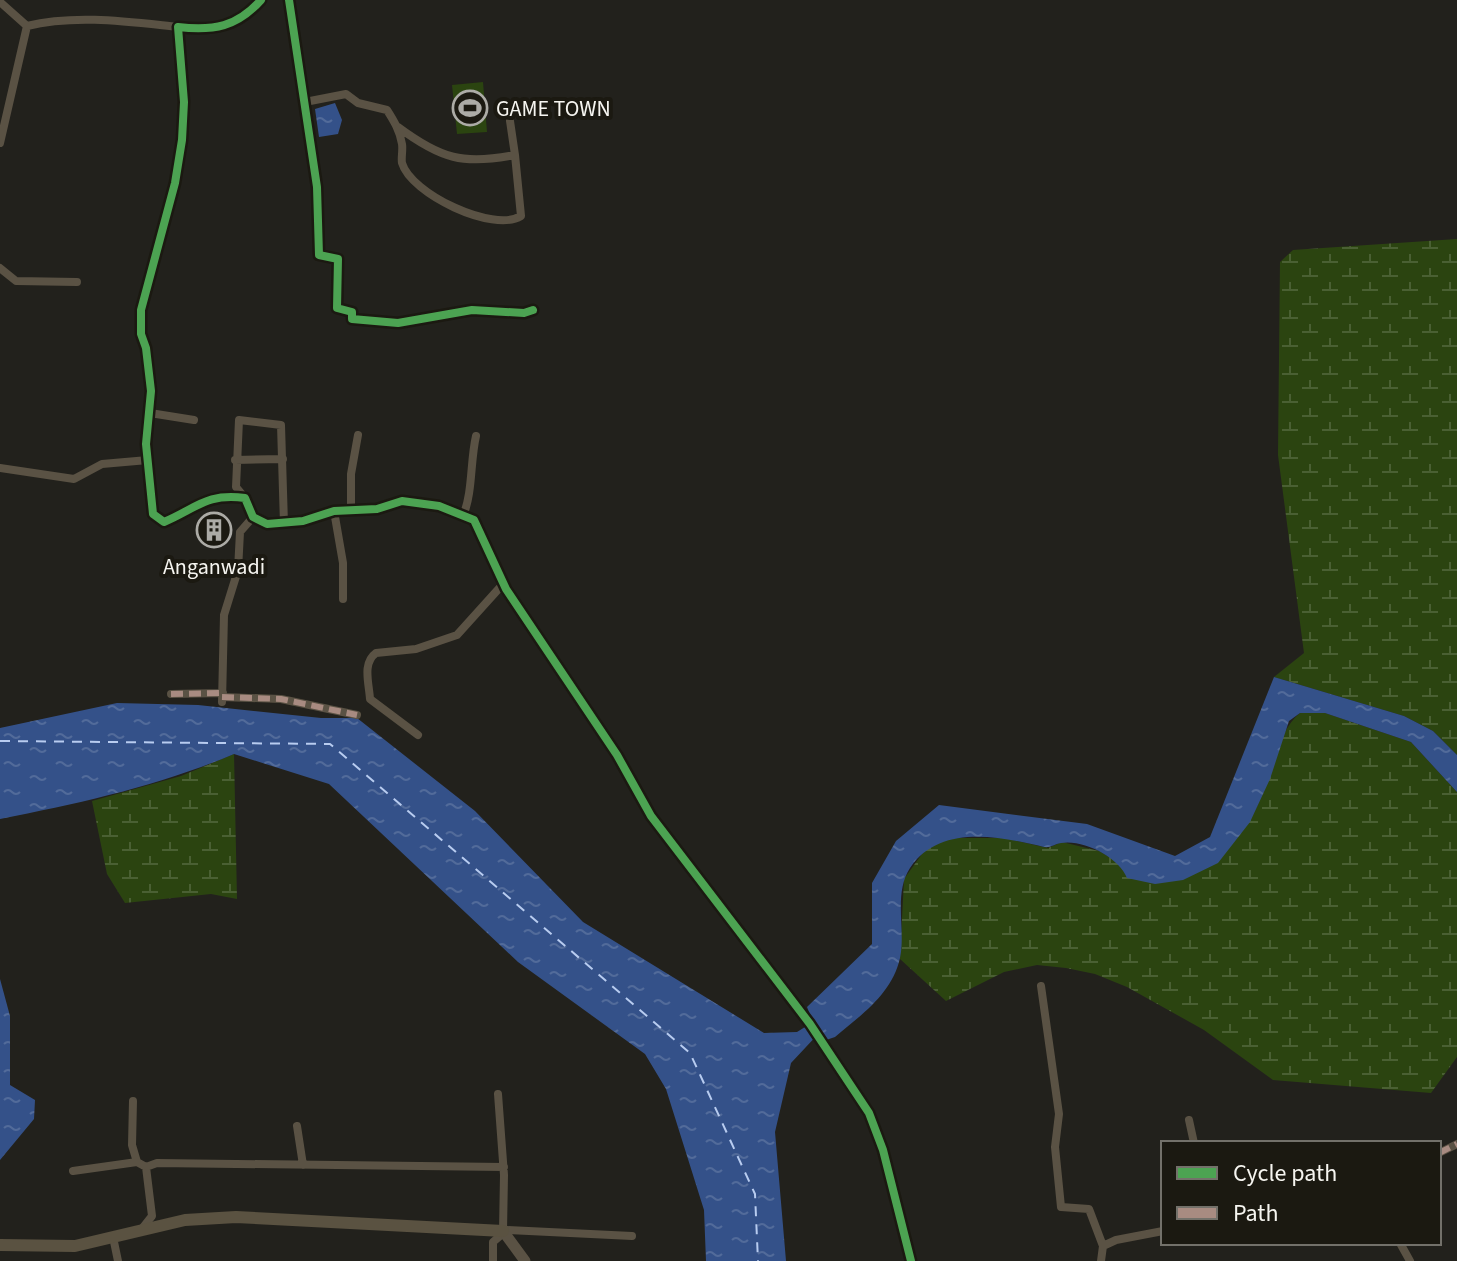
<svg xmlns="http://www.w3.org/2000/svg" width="1457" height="1261" font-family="'Source Sans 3',sans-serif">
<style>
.green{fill:#2b4410}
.wetland{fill:url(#wetland-marsh)}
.water{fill:url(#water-ripples)}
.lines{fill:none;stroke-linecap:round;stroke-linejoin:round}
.ferry{stroke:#b8ccf0;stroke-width:2;stroke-dasharray:10 8;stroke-linecap:butt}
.minor{stroke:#5a5244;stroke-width:8}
.tertiary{stroke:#5a5244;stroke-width:11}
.secondary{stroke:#5a5241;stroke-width:12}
.quiet{stroke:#a88b81;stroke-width:6;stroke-dasharray:12 6;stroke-linecap:butt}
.cycleway-casing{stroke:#1b1911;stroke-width:13}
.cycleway{stroke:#4ca352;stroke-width:8}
.labels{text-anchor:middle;stroke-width:8;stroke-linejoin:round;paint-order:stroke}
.poi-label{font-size:22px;fill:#f6f5f0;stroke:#1b1911;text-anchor:start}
</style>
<defs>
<pattern id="wetland-marsh" width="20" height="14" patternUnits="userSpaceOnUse" patternTransform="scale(2)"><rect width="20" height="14" fill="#2b4410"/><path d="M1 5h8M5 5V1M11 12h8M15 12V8" fill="none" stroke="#4a6033"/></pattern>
<pattern id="water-ripples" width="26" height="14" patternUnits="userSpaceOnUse" patternTransform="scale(2)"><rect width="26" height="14" fill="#345189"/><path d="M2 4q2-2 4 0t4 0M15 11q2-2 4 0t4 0" fill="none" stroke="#526b9a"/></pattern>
</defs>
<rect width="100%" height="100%" fill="#22211c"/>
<path class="green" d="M483 82 487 132 457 134 452 85Z"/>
<path class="wetland" d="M1457 239V755L1433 731 1404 716 1274 677 1304 653 1278 455 1280 262 1293 250Z
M1300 713H1325L1411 742 1457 792V1057L1431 1093 1273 1080 1204 1030 1127 987 1095 974 1066 968 1037 965 1004 972 946 1001 900 959 904 879 927 847 950 838H1004L1048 848 1062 842 1099 851 1155 884C1174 872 1242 833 1251 818 1269 789 1275 732 1300 713Z
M234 754 237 899 211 894 125 903 107 874 92 801 181 776Z"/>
<path class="water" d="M335 103 342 120 338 134 319 137 315 109Z
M1274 677 1404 716 1433 731 1457 755V792L1411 742 1325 713H1300L1289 721 1270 779 1250 822 1218 863 1183 880 1155 884 1127 878C1119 857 1083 839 1061 843 1054 844 1051 848 1044 847 999 836 939 824 910 868 893 894 906 930 900 958 892 994 861 1015 835 1037L826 1040 820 1032 791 1063 775 1132 786 1261H706L704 1210 666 1089 645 1054 518 962 329 784 234 754C158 786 81 803 0 819V728L117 703 198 705 321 718H357L475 811 583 922 764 1033 797 1032 813 1022 807 1007 872 944V883L896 841 939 805 1087 824 1175 856 1210 837Z
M0 979 10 1016V1085L35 1100 34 1119 0 1160Z"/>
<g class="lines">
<path class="ferry" d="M0 741 330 744 690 1053 755 1194 758 1261"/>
<path class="minor" d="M261 0C237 27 214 31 178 27L184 102 182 140 175 183 141 310V334L146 348 151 391 146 444 153 514 164 522C197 508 206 493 245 498L253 517 267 524 303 521 334 511 377 509 402 501 439 506 474 520 506 589 617 755 651 816 810 1024 869 1113 883 1150 911 1261
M289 0 317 187 319 255 338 259 337 308 352 312V319L398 323 472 310 524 313 533 310
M0 2 27 26
M305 102 346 94 358 103 387 110C394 121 400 131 402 144 403 150 401 158 402 163 411 194 493 233 521 216L515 155C463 165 441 159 398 127
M510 121 515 155
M0 143 27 26C76 14 130 22 178 27
M0 268 16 281 77 282
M150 413 194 420
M235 460 283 459
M0 468 74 479 102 464 148 460
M245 498 236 487 239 420 281 425 284 524
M334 511 343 563V599
M351 511V474L358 435
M463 516C473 492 470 462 476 436
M171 694 223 693
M222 697 281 699 357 715
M222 702 224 615 238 570 240 532 253 517
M418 735 370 699C369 683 362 663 376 653L416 649 457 635 503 584
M1041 986 1059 1114 1055 1147 1061 1207 1089 1209 1103 1246 1116 1240 1163 1231
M498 1094 504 1175 503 1231
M133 1101 132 1145 137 1162
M1189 1120 1194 1143
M297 1126 303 1165
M1439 1153 1457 1144
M73 1171 137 1162 146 1167
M141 1230 152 1216 146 1167 157 1163 504 1167
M113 1237 118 1261
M1400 1243 1410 1261
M493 1261V1242L507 1230 632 1236
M1101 1261 1103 1246"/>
<path class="tertiary" d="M503 1231 525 1261"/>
<path class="secondary" d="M0 1245 75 1246 185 1220 236 1217 503 1231"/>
<path class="quiet" d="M171 694 223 693
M222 697 281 699 357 715
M1439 1153 1457 1144"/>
<g class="cycleway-casing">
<path id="cycleway" d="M261 0C237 27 214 31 178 27L184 102 182 140 175 183 141 310V334L146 348 151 391 146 444 153 514 164 522C197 508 206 493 245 498L253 517 267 524 303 521 334 511 377 509 402 501 439 506 474 520 506 589 617 755 651 816 810 1024 869 1113 883 1150 911 1261
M289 0 317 187 319 255 338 259 337 308 352 312V319L398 323 472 310 524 313 533 310"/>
</g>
<use href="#cycleway" class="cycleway"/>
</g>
<defs>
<g id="stadium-ring" transform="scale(1.8)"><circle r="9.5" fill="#1b1911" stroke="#acaba6" stroke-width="1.5"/><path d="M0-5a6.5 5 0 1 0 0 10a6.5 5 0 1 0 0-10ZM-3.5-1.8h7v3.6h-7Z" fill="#acaba6"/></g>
<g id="building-ring" transform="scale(1.8)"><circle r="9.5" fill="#1b1911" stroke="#acaba6" stroke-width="1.5"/><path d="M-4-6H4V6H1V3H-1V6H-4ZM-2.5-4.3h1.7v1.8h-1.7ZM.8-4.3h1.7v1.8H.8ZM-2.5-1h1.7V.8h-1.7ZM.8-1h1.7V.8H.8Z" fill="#acaba6"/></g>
</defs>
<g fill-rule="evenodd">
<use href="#stadium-ring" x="470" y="108"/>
<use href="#building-ring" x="214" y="530"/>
</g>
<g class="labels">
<g class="poi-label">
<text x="496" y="116">GAME TOWN</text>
<text x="214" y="574" text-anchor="middle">Anganwadi</text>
</g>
</g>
<rect x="1161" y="1141" width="280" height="104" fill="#1b1911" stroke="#73716a" stroke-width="2"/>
<rect x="1177" y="1167" width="40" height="12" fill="#4ca352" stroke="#73716a" stroke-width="2"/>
<text x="1233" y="1181" font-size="24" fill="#f6f5f0">Cycle path</text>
<rect x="1177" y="1207" width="40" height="12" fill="#a88b81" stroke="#73716a" stroke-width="2"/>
<text x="1233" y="1221" font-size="24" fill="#f6f5f0">Path</text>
</svg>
